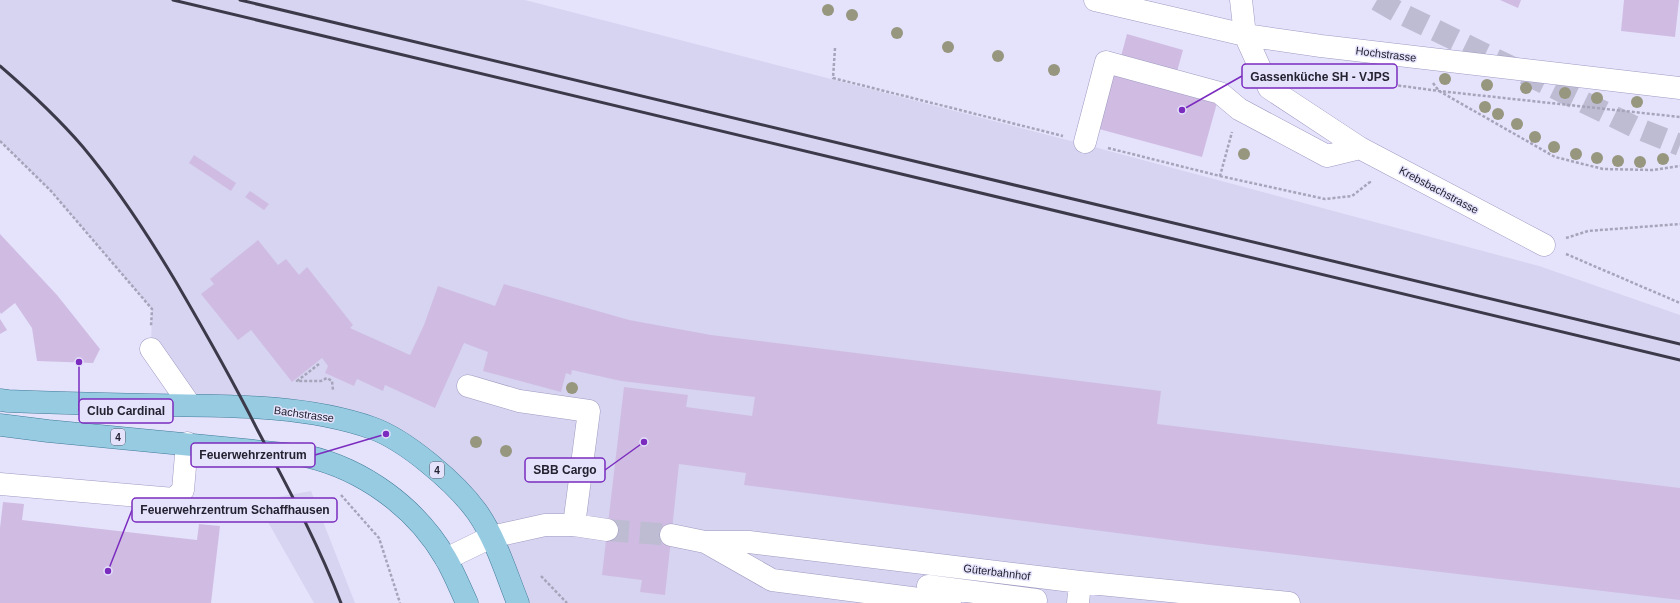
<svg xmlns="http://www.w3.org/2000/svg" width="1680" height="603" font-family="Helvetica,sans-serif">
<style>
.built{fill:#d6d4f0}
.building{fill:#d0bce2}
.lines{fill:none;stroke-linecap:round;stroke-linejoin:round}
.minor-tunnel{stroke:#bebcd3;stroke-width:22;stroke-dasharray:22 11;stroke-linecap:butt}
.highway-tunnel{stroke:#bebcd3;stroke-width:22;stroke-dasharray:22 11;stroke-linecap:butt}
.minor-casing{stroke:#9e9ac1;stroke-width:23}
.major-casing{stroke:#427a98;stroke-width:23}
.path{stroke:#a6a4ba;stroke-width:2.5;stroke-dasharray:3 2;stroke-linecap:butt}
.minor{stroke:#fff;stroke-width:22}
.major{stroke:#97cbe2;stroke-width:22}
.rail{stroke:#3c3a4a;stroke-width:3}
.tree{fill:#97967e}
.labels{text-anchor:middle;stroke-width:3;stroke-linejoin:round;paint-order:stroke}
.shield{fill:#e5e3fc;stroke:#5e5c6e;stroke-width:1}
.shield-label{font-size:10px;font-weight:bold;fill:#242231}
.street-label{font-size:11px;fill:#242231;stroke:#e5e3fc}
.leader{fill:none;stroke:#7b2cbf;stroke-width:1.5}
.callout-dot{fill:#7b2cbf;stroke:#e5e3fc;stroke-width:1.5}
.callout{fill:#e5e3fc;stroke:#7b2cbf;stroke-width:1.5}
.callout-label{font-size:12px;text-anchor:middle;font-weight:bold;fill:#242231}
</style>
<rect width="100%" height="100%" fill="#e5e3fc"/>
<path class="built" d="M0 0H525L1094 147 1539 266 1680 315V603H518L491 537 386 434 190 405 151 349 152 309 51 191 0 141Z
M311 491 355 603H314L256 501Z"/>
<path class="building" d="M1500 0H1521L1518 8Z
M1624 0H1679L1675 37 1621 31Z
M1127 34 1183 50 1176 75 1120 60Z
M1114 74 1217 103 1202 157 1099 129Z
M194 155 236 183 231 191 189 163Z
M250 191 269 204 264 210 245 197Z
M0 234 57 295 100 349 93 363 37 361 32 328 15 303 1 314 0 312Z
M258 240 278 265 286 259 299 275 307 267 353 325 350 328 410 355 424 325 438 286 495 306 504 284 629 320 711 335 1161 391 1157 424 1680 488V600L1210 545 744 485 746 473 679 464 665 595 640 592 642 580 602 575 624 387 688 395 686 407 752 416 755 397 621 381 572 370 571 375 566 373 561 392 483 371 488 352 464 343 435 408 385 385 383 391 357 379 354 386 325 373 328 366 322 358 292 382 251 330 238 340 201 294 214 284 210 279Z
M0 319 7 330 0 334Z
M3 502 24 504 22 520 197 540 199 524 220 526 211 603H0V528Z"/>
<g class="lines">
<path class="minor-tunnel" d="M607 530 671 535"/>
<path class="highway-tunnel" d="M1377 0 1398 12 1637 128 1680 145"/>
<g class="minor-casing">
<path id="minor" d="M1095 0 1245 35 1321 46 1680 88
M1241 0 1245 35 1269 88 1360 148 1544 245
M1085 142 1106 62 1220 93 1239 109 1327 156 1360 148
M151 349 190 405
M468 386 519 401 589 411 574 525
M0 484 174 499 183 490 187 443
M671 535 705 542H749L1080 582 1289 603
M707 543 772 580 950 603
M446 559 491 537 545 525H574L607 530
M928 586 1036 600
M1078 603 1080 582"/>
</g>
<g class="major-casing">
<path id="major" d="M0 400 8 401C56 403 105 404 153 405 225 406 303 404 372 428 406 440 456 483 477 512 496 539 506 573 518 603
M0 425 48 431 306 456C363 469 416 507 446 559 454 573 460 588 467 603"/>
</g>
<path class="path" d="M835 48 833 78 1063 136
M1305 70 1313 74 1439 91 1680 117
M1433 83 1439 91 1555 157 1603 169 1653 170 1680 166
M0 141 51 191 152 309 151 326
M1108 148 1220 176 1232 132
M1220 176 1325 199 1352 196 1370 182 1369 180
M1566 238 1588 231 1680 224
M1566 254 1680 303
M319 364 297 381H321L327 378 332 381 333 390
M341 495 379 538 400 603
M541 576 567 603"/>
<use href="#minor" class="minor"/>
<use href="#major" class="major"/>
<path class="rail" d="M173 0 1680 360
M240 0 1680 344
M0 66C29 91 58 118 83 147 118 189 148 235 176 282 204 330 232 379 257 429 287 486 318 543 341 603"/>
</g>
<g class="tree">
<circle cx="828" cy="10" r="6"/>
<circle cx="852" cy="15" r="6"/>
<circle cx="897" cy="33" r="6"/>
<circle cx="948" cy="47" r="6"/>
<circle cx="998" cy="56" r="6"/>
<circle cx="1054" cy="70" r="6"/>
<circle cx="1445" cy="79" r="6"/>
<circle cx="1487" cy="85" r="6"/>
<circle cx="1526" cy="88" r="6"/>
<circle cx="1565" cy="93" r="6"/>
<circle cx="1597" cy="98" r="6"/>
<circle cx="1637" cy="102" r="6"/>
<circle cx="1485" cy="107" r="6"/>
<circle cx="1498" cy="114" r="6"/>
<circle cx="1517" cy="124" r="6"/>
<circle cx="1535" cy="137" r="6"/>
<circle cx="1554" cy="147" r="6"/>
<circle cx="1244" cy="154" r="6"/>
<circle cx="1576" cy="154" r="6"/>
<circle cx="1597" cy="158" r="6"/>
<circle cx="1663" cy="159" r="6"/>
<circle cx="1618" cy="161" r="6"/>
<circle cx="1640" cy="162" r="6"/>
<circle cx="572" cy="388" r="6"/>
<circle cx="476" cy="442" r="6"/>
<circle cx="506" cy="451" r="6"/>
</g>
<g class="labels">
<g class="shield">
<rect x="111" y="429" width="14" height="16" rx="3"/>
<rect x="430" y="462" width="14" height="16" rx="3"/>
</g>
<g class="shield-label">
<text x="118" y="441">4</text>
<text x="437" y="474">4</text>
</g>
<g class="street-label">
<text transform="translate(1386 54) rotate(7)" y="4">Hochstrasse</text>
<text transform="translate(1439 190) rotate(28)" y="4">Krebsbachstrasse</text>
<text transform="translate(304 414) rotate(8)" y="4">Bachstrasse</text>
<text transform="translate(997 572) rotate(7)" y="4">Güterbahnhof</text>
</g>
</g>
<path class="leader" d="M1182 110L1242 76M79 362L79 411M386 434L315 455M644 442L605 470M108 571L132 510"/>
<g class="callout-dot">
<circle cx="1182" cy="110" r="4"/>
<circle cx="79" cy="362" r="4"/>
<circle cx="386" cy="434" r="4"/>
<circle cx="644" cy="442" r="4"/>
<circle cx="108" cy="571" r="4"/>
</g>
<g class="callout">
<rect x="1242" y="64" width="155" height="24" rx="4"/>
<rect x="79" y="399" width="94" height="24" rx="4"/>
<rect x="191" y="443" width="124" height="24" rx="4"/>
<rect x="525" y="458" width="80" height="24" rx="4"/>
<rect x="132" y="498" width="205" height="24" rx="4"/>
</g>
<g class="callout-label">
<text x="1320" y="81">Gassenküche SH - VJPS</text>
<text x="126" y="415">Club Cardinal</text>
<text x="253" y="459">Feuerwehrzentrum</text>
<text x="565" y="474">SBB Cargo</text>
<text x="235" y="514">Feuerwehrzentrum Schaffhausen</text>
</g>
</svg>
